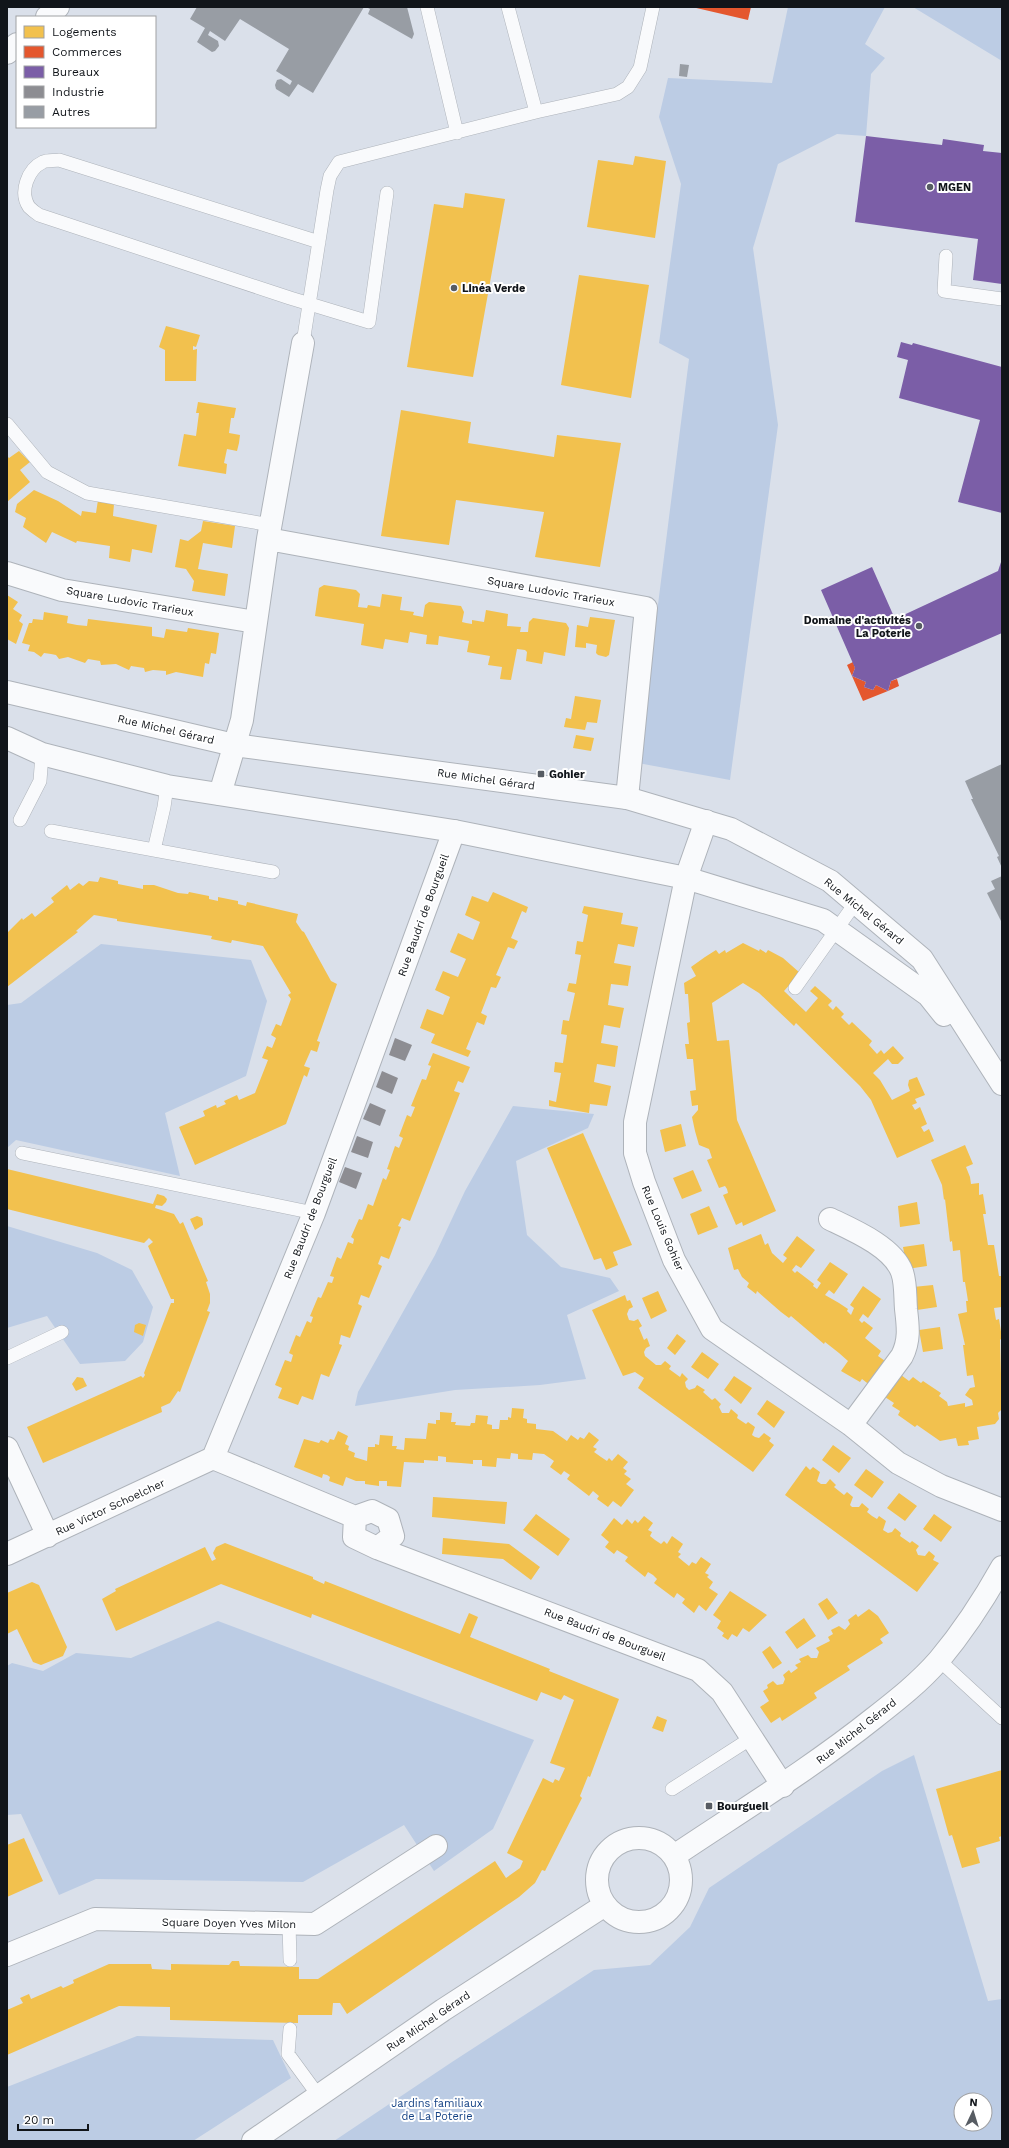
<svg xmlns="http://www.w3.org/2000/svg" width="1009" height="2148" font-family="'Work Sans',sans-serif">
<style>
.green{fill:#bccce4;fill-rule:evenodd}
.homes{fill:#f2c14e}
.shops{fill:#e4572e}
.offices{fill:#7b5ea7}
.industry{fill:#8d8d92}
.building{fill:#989da4}
.lines{fill:none;stroke-linecap:round;stroke-linejoin:round}
.service-casing{stroke:#aeb3ba;stroke-width:14}
.minor-casing{stroke:#aeb3ba;stroke-width:24}
.tertiary-casing{stroke:#aeb3ba;stroke-width:24}
.secondary-casing{stroke:#aeb3ba;stroke-width:24}
.service{stroke:#f9fafc;stroke-width:13}
.minor{stroke:#f9fafc;stroke-width:22}
.tertiary{stroke:#f9fafc;stroke-width:22}
.secondary{stroke:#f9fafc;stroke-width:22}
.poi-dot{fill:#575c63;stroke:#fff;stroke-width:1.5}
.labels{text-anchor:middle;stroke-width:4;stroke-linejoin:round;paint-order:stroke}
.poi-label{font-size:11px;font-weight:bold;fill:#11151a;stroke:#fff;text-anchor:start}
.street-label{font-size:11px;fill:#11151a;stroke:#fff}
.park-label{font-size:11px;fill:#144285;stroke:#fff}
</style>
<rect width="100%" height="100%" fill="#dae0ea"/>
<path class="green" d="M788 7H885L865 44 885 58 871 74 866 136 837 134 778 164 753 248 778 425 730 780 638 763 689 359 659 343 681 184 659 117 668 78 772 83Z
M913 7H1002V61Z
M101 944 251 960 267 1001 246 1076 165 1113 180 1176 16 1140 7 1148V1005L21 1003Z
M513 1106 594 1114 588 1128 516 1161 527 1235 561 1267 610 1278 619 1291 567 1315 586 1379 540 1385 455 1390 355 1406 358 1392 435 1255 465 1191Z
M7 1226 97 1253 132 1270 153 1307 143 1342 125 1361 80 1364 47 1316 7 1328Z
M218 1621 534 1740 493 1829 434 1871 404 1825 303 1882 96 1879 59 1895 21 1814 7 1815V1666L12 1663 43 1671 76 1653 131 1658Z
M914 1755 988 2001 1002 1999V2141H334L452 2062 594 1970 650 1965 690 1927 709 1888 882 1771ZM961 2100H985V2124H961Z
M137 2036 273 2040 291 2078 193 2141H7V2087Z"/>
<path class="homes" d="M635 156 666 161 655 238 587 227 598 160 633 165Z
M465 193 505 199 473 377 407 367 434 204 463 208Z
M579 275 649 285 631 398 561 385Z
M166 326 200 335 196 347 193 346V350L197 349 196 381H165V350L159 347Z
M198 402 236 408 234 418H231L229 433 240 435 239 443 237 451 227 449 224 463 227 464 226 474 178 466 184 434 196 436 199 413H196Z
M401 410 471 422 468 443 554 457 557 435 621 443 600 567 535 557 544 512 456 500 449 545 381 536Z
M19 451 30 462 20 470 30 482 7 502V456L9 458Z
M34 490 58 501 81 516 82 511 96 513 98 500 114 504 113 516 157 525 152 553 132 549 130 562 109 558 110 546 77 541 76 543 52 532 46 543 23 527 26 518 15 512 17 504Z
M203 521 235 526 232 548 203 543 198 569 228 574 225 596 192 591 194 581 186 569 175 567 180 539 188 541 201 531Z
M324 585 356 590 360 594 358 607 367 608 368 605 380 607 382 594 402 597 400 610 414 612 413 615 423 617 425 605 429 602 461 606 464 612 462 622 466 623 472 624V620L484 622 486 610 508 614 507 626 521 627 520 632H528L529 622 533 618 566 623 569 628 565 656 544 652 542 664 526 661 527 652 525 650 517 649 511 680 500 679 502 667 488 665 490 656 467 652 469 641 439 636 438 645 426 644 427 635 410 632 408 643 385 639 383 649 361 645 364 624 315 616 319 588Z
M7 595 18 602 13 609 22 615 19 621 23 624 16 644 7 639Z
M44 612 68 616 67 623 77 625 87 626 88 619 152 627V636L164 638 166 629 187 632 188 628 219 633 216 654 211 653 209 664 205 663 203 677 176 672 166 675V671L153 670 145 672 144 668 131 666 129 670 116 664 101 665 100 661 88 659 85 663 68 657 59 659 56 655 51 654 44 653 41 657 34 652 28 651 30 645 22 643 29 623H32L33 619 43 620Z
M590 617 615 620 609 655 606 657 598 655 596 653 597 645 586 643V648L575 647 577 625 588 627Z
M575 696 601 700 597 723 587 722 585 730 564 727 566 718 571 719Z
M576 735 594 738 591 751 573 748Z
M100 877 118 881V884L143 889V885H154L178 893 188 894 189 892 209 896V899L218 901V897L238 901V904L246 906 247 902 298 914 296 922 302 931 304 932 331 981 337 984 317 1041 320 1042 317 1052 311 1050 304 1066 310 1068 307 1077 304 1075 286 1124 195 1165 179 1127 205 1116 203 1111 216 1105 217 1108 226 1104 224 1101 237 1095 239 1100 255 1093 268 1060 262 1058 267 1046 272 1048 276 1038 271 1035 276 1024 281 1026 291 999 288 995 291 993 263 946 232 940 231 943 211 939 212 936 117 921V919L94 915 76 931 78 932 7 987V933L22 918 23 920 32 913 35 917 54 902 51 898 67 885 70 890 79 883 83 886 89 881 98 882Z
M493 892 528 907 526 913 522 911 511 938 518 941 514 949 508 947 496 975 501 977 496 988 491 987 481 1013 487 1016 484 1025 477 1022 466 1049 471 1051 468 1057 431 1043 435 1034 420 1028 427 1009 443 1015 450 997 435 990 443 971 458 977 466 959 450 952 458 933 473 940 477 930 480 922 465 915 472 896 488 902Z
M584 906 623 913 621 924 638 927 634 947 618 944 614 963 631 966 628 986 611 984 608 1005 624 1008 622 1017 620 1028 604 1025 601 1043 618 1046 615 1067 597 1064 594 1082 611 1086 607 1106 590 1104 589 1113 549 1106V1100L556 1102 561 1073 554 1072 555 1062 563 1063 567 1035 561 1034 563 1020 569 1021 575 993 567 991 569 983 576 984 581 955 575 954 577 941 583 942 588 915 582 913Z
M743 943 759 951 760 949 766 953 768 950 783 958 800 973 784 991 806 1012 818 998 810 991 815 986 832 1001 828 1005 833 1010 836 1006 844 1014 841 1017 849 1025 852 1022 872 1041 869 1045 877 1054 881 1050 884 1054 893 1046 904 1058 898 1064H892L888 1059 873 1073 880 1080 892 1100 910 1091 908 1085 909 1080 917 1077 925 1095 915 1099 917 1103 912 1105 915 1110 920 1107 927 1124 921 1127 924 1132 929 1129 934 1141 897 1158 871 1100 860 1086 796 1023 794 1026 759 993 743 983 712 1003 717 1041 729 1040 737 1120 776 1211 743 1226 742 1222 736 1225 723 1195 728 1193 727 1189 725 1186 719 1188 707 1160 712 1158 709 1149 699 1145 695 1131 692 1117 698 1110V1105L692 1106 690 1091 696 1090 693 1059H687L685 1044H689L687 1023 690 1022 688 994H685L684 983 696 976 691 967 705 957 716 950 719 954 725 950 726 953Z
M433 1053 470 1067 463 1083 458 1081 454 1091 460 1093 410 1221 402 1218 398 1226 401 1227 389 1259 381 1256 378 1264 382 1266 369 1298 361 1295 358 1304 362 1306 350 1338 341 1335 339 1344 342 1345 329 1377 321 1374 313 1400 302 1396 298 1405 278 1398 282 1388 275 1385 285 1360 291 1362 293 1355 289 1353 296 1335 300 1337 307 1321 311 1323 313 1317 310 1316 318 1297 321 1298 328 1282 332 1283 334 1277 330 1276 337 1257 341 1259 348 1242 353 1244 354 1239 351 1237 359 1219 362 1220 368 1204 373 1206 383 1178 386 1180 390 1170 387 1169 395 1146 399 1148 403 1138 399 1136 407 1115 411 1117 415 1107 411 1106 422 1079 426 1080 431 1066 428 1065Z
M681 1124 686 1146 665 1152 660 1130Z
M583 1133 632 1245 613 1252 618 1265 606 1270 601 1258 594 1260 547 1148Z
M965 1145 973 1164 966 1167 970 1177 971 1184 979 1183V1195L983 1194 986 1214H983L988 1245H994L999 1276H1002V1307L994 1308 996 1320 999 1319 1002 1338 1000 1340 1002 1409 998 1413 999 1419 995 1424 977 1427 979 1439 968 1441 969 1445 958 1446 956 1438 940 1441 917 1425 915 1427 898 1415 900 1411 892 1406 894 1403 885 1397 901 1375 909 1381 913 1377 921 1383 923 1381 941 1393 939 1396 947 1402 948 1406 965 1403V1407L973 1405 972 1400 965 1395 970 1388 975 1387 973 1375 967 1376 963 1345H965L958 1314 967 1312 966 1301H968L965 1282H963L960 1250 953 1251 952 1241 950 1242 945 1199 944 1200 942 1185 931 1160Z
M7 1169 153 1204 157 1194 164 1196 167 1199 166 1202 162 1206 156 1205 155 1208 174 1214 180 1224 183 1222 208 1281 206 1282 210 1294V1303L207 1311 210 1312 180 1392 178 1391 170 1403 161 1407 162 1412 43 1463 27 1427 141 1376 143 1378 145 1375 144 1373 171 1303H174V1299H171L148 1246 153 1242 149 1238 144 1243 7 1209Z
M693 1170 702 1191 682 1199 673 1178Z
M917 1202 920 1224 900 1227 898 1206Z
M709 1206 718 1227 698 1235 690 1214Z
M197 1216 202 1218 203 1223V1225L195 1230 190 1219Z
M761 1234 765 1245 768 1243 772 1253 783 1263 787 1258 783 1255 797 1236 815 1250 801 1268 796 1265 792 1270 795 1273 797 1271 814 1284 813 1286 817 1289 821 1283 817 1280 830 1262 848 1274 834 1294 829 1290 825 1295 839 1303 848 1309 847 1311 851 1315 854 1308 850 1305 863 1286 881 1299 868 1318 863 1314 859 1320 862 1323 864 1321 873 1328 865 1338 881 1351 878 1356 888 1363 871 1386 862 1379 860 1382 841 1371 848 1361 839 1353 825 1342 824 1344 791 1316 789 1318 781 1312 757 1291 756 1294 747 1287 749 1283 742 1277 738 1269 734 1270 728 1248Z
M924 1244 927 1266 907 1269 903 1247Z
M933 1285 937 1307 917 1310 913 1287Z
M658 1291 667 1311 651 1319 642 1298Z
M625 1295 627 1301 630 1300 633 1307 629 1309 627 1314 629 1320 634 1321 638 1319 642 1326 639 1328 644 1340 647 1338 650 1346 646 1348 644 1352 645 1356 656 1365H661L665 1361 671 1366 669 1369 680 1377 682 1373 688 1379 685 1382 686 1387 689 1390 695 1388 697 1385 705 1390 703 1392 712 1400 715 1398 721 1404 719 1407 722 1413H729L731 1409 738 1415 737 1418 746 1424 748 1422 755 1427 752 1435 755 1437 759 1438 764 1433 771 1438 769 1441 774 1445 753 1472 638 1388 644 1378 635 1372 623 1376 592 1310Z
M139 1323 146 1325 143 1336 134 1332 135 1325Z
M940 1327 943 1349 923 1352 919 1330Z
M677 1334 686 1341 675 1355 667 1348Z
M702 1352 719 1364 708 1379 691 1367Z
M734 1376 752 1388 741 1404 724 1390Z
M77 1377 83 1378 87 1386 76 1391 72 1384Z
M767 1400 785 1412 774 1428 757 1414Z
M512 1408 524 1409 523 1418 527 1419V1423L536 1424V1429L553 1431 567 1441 571 1435 578 1440 580 1437 584 1439 589 1432 599 1440 593 1447 597 1449 594 1452 601 1457 607 1461 609 1458 612 1461 618 1454 628 1462 623 1468 627 1471 624 1474 631 1479 626 1484 634 1490 621 1507 613 1501 608 1507 597 1499 599 1496 593 1491 589 1496 567 1479 570 1475 564 1471 561 1475 550 1467 554 1461 544 1454 533 1453 532 1460 518 1459V1454L511 1453 510 1459 497 1458 496 1467 482 1466V1460H473V1464L461 1463 446 1462V1457L438 1456V1461L424 1460V1463L404 1462 401 1487 387 1486V1481H379V1486L365 1484V1481H356L346 1477 343 1486 329 1481 330 1477 327 1475 323 1474 322 1478 294 1467 304 1439 319 1443 321 1440 328 1443 330 1439 334 1440 338 1431 348 1436 345 1444 349 1446 348 1450 355 1453 354 1457 367 1461 368 1447H375V1444L379 1445 380 1435 393 1436 392 1446H397L396 1449 404 1450 405 1438 426 1439 428 1423 436 1424V1420H440V1412L452 1413 451 1422H456L455 1425 470 1426 471 1423H475L476 1415 488 1416 487 1424 492 1425V1429H499L500 1420H508V1417L511 1418Z
M833 1445 851 1458 839 1473 822 1460Z
M806 1466 810 1470 813 1467 820 1472 817 1481 821 1484H826L830 1479 836 1485 834 1487 844 1495 847 1492 853 1497 850 1505 852 1507H859L862 1503 869 1509 867 1512 872 1516 877 1519 879 1516 886 1521 883 1530 888 1533 892 1532 895 1528 901 1533 900 1536 910 1543 912 1541 919 1546 916 1550 918 1555 925 1556 929 1551 935 1556 933 1560 939 1563 917 1592 785 1495Z
M866 1469 884 1482 872 1498 854 1485Z
M899 1493 917 1506 905 1521 887 1508Z
M433 1497 507 1502 505 1524 432 1517Z
M536 1514 570 1539 558 1556 523 1530Z
M934 1514 952 1527 941 1542 923 1529Z
M644 1516 653 1523 648 1530 652 1532 650 1536 655 1540 661 1544 664 1541 667 1544 672 1536 683 1544 678 1552 681 1554 678 1557 684 1562 689 1566 692 1562 696 1564 701 1557 711 1564 705 1573 709 1575 707 1577 713 1582 709 1588 718 1594 706 1611 699 1605 694 1613 682 1603 685 1599 677 1593 674 1598 654 1583 657 1579 653 1575 648 1572 645 1577 625 1561 628 1557 617 1550 614 1554 605 1547 609 1542 601 1535 614 1518 622 1525 627 1519 632 1524 635 1520 638 1523Z
M443 1538 509 1544 540 1567 531 1580 503 1559 442 1554Z
M225 1543 313 1577V1579L324 1584 325 1581 460 1634 469 1613 478 1617 470 1637 550 1669 549 1671 619 1699 590 1777 588 1776 580 1796 582 1798 545 1871 542 1870 535 1883 519 1897 347 2014 340 2003H333L332 2015H298V2023L170 2020V2007L119 2006 7 2055V2010L23 2003 20 1998 29 1994 31 1999 61 1986 63 1988 74 1983 73 1980 109 1964H151L152 1969 171 1970V1964L229 1965 232 1961H239L240 1966 299 1967V1979H318L495 1861 506 1878 520 1868 523 1861 507 1853 543 1778 553 1783 555 1779 559 1781 565 1768 550 1763 574 1700 564 1695 561 1700 541 1692 537 1701 312 1614 311 1618 221 1584 116 1631 102 1599 116 1591 115 1589 205 1547 212 1561 216 1559 213 1553 216 1547Z
M32 1582 39 1585 67 1647 63 1656 41 1665 33 1662 17 1629 7 1634V1593Z
M730 1591 767 1615 749 1632 743 1628 737 1637 732 1634 728 1640 722 1636 724 1633 717 1628 721 1621 713 1615Z
M827 1598 838 1613 828 1620 818 1604Z
M869 1609 878 1616 889 1633 880 1639 883 1643 847 1666 850 1670 814 1693 817 1698 782 1721 780 1717 771 1723 760 1707 769 1701 763 1691 768 1688 767 1685 773 1681 777 1685 783 1684 785 1679 783 1675 789 1670 791 1673 798 1668 795 1665 801 1662 799 1659 808 1655 811 1658H817L819 1652 816 1648 830 1641 828 1637 833 1634 831 1630 839 1626 845 1630 850 1624 848 1620 856 1614 858 1617Z
M804 1618 816 1636 797 1649 785 1632Z
M770 1646 782 1663 773 1669 762 1652Z
M657 1716 667 1720 663 1732 652 1728Z
M1002 1770V1836L999 1837 1000 1841 976 1848 980 1863 962 1868 952 1835 949 1836 936 1789Z
M24 1838 43 1881 7 1897V1845Z"/>
<path class="shops" d="M692 7H751L748 20Z
M853 662 855 668 852 676 866 682 864 687 873 690 876 685 888 691 863 701 852 676 847 665Z
M897 679 899 686 888 691 891 681Z"/>
<path class="offices" d="M866 136 942 145 943 139 984 145 983 151 1002 153V284L973 280 978 239 855 222Z
M901 342 912 345 913 343 1002 367V513L958 502 980 420 899 398 908 360 897 357Z
M1002 559V633L891 681 888 691 876 685 873 690 864 687 866 682 852 676 855 668 821 590 872 567 895 619 998 571Z"/>
<path class="industry" d="M395 1038 412 1045 405 1061 389 1055Z
M382 1071 398 1078 392 1094 376 1087Z
M370 1103 386 1110 380 1126 363 1119Z
M357 1136 373 1142 368 1158 351 1152Z
M345 1167 362 1173 356 1189 339 1182Z"/>
<path class="building" d="M197 7H364L313 93 298 84 289 97 276 89 275 85 277 80 281 79 290 85 292 81 276 71 289 49 240 19 225 41 210 31 208 35 218 41 219 46 215 51 212 52 197 42 205 28 190 19Z
M366 7H407L414 34 412 39 368 14 370 9Z
M680 64 689 65 687 77 679 76Z
M1002 764V868L997 857 999 856 971 799H973L965 781Z
M1002 876V923L987 893 995 889 991 881Z"/>
<g class="lines">
<g class="service-casing">
<path id="service" d="M427 7 457 133
M508 7 536 112
M319 242 59 160C54 161 48 160 43 162 28 169 19 192 29 207 32 210 36 213 39 215L290 298 369 322 387 193
M946 256 944 291 1002 299
M303 343 327 190 330 176 339 162 536 112 617 94 628 87 640 68 653 7
M7 424 47 472 87 493 271 525
M20 820 40 781 42 754
M51 831 273 872
M154 850 164 807 167 786
M795 988 856 902
M22 1153 314 1213
M7 1358 62 1332
M939 1660 1002 1718
M672 1789 753 1737
M289 1924 290 1960
M290 2029 288 2054 318 2095"/>
</g>
<g class="minor-casing">
<path id="minor" d="M268 539 646 608 627 798
M7 573 62 590 255 622
M220 794 242 720 268 539 303 343
M706 821 686 878 635 1122V1153L644 1182 674 1260 712 1329 851 1425 898 1463 941 1486 1002 1510
M830 1219C853 1230 893 1247 902 1272 906 1283 905 1297 906 1309 908 1326 910 1340 902 1356L851 1425
M7 1448 48 1536
M372 1511 388 1519 393 1536 377 1548 354 1537 355 1517Z
M355 1517 213 1458 314 1213 454 831
M377 1548 698 1670 722 1692 783 1786
M7 1554 213 1458
M7 1955 95 1919 315 1924 436 1846"/>
</g>
<g class="tertiary-casing">
<path id="tertiary" d="M7 692 234 745 627 798 731 829 830 881 922 959 1002 1084
M7 738 42 754 167 786 454 831 686 878 823 920 928 995 944 1015
M597 1880a42 42 0 1 1 84 0a42 42 0 1 1-84 0Z
M674 1856C741 1811 810 1769 874 1718 897 1700 920 1682 939 1660 964 1630 983 1601 1002 1567
M253 2141 443 2010 605 1905"/>
</g>
<g class="secondary-casing">
<path id="secondary" d="M47 17 58 7
M7 53 17 44"/>
</g>
<use href="#service" class="service"/>
<use href="#minor" class="minor"/>
<use href="#tertiary" class="tertiary"/>
<use href="#secondary" class="secondary"/>
</g>
<g class="poi-dot">
<circle cx="930" cy="187" r="4"/>
<circle cx="454" cy="288" r="4"/>
<circle cx="919" cy="626" r="4"/>
<rect x="537" y="770" width="8" height="8" rx="2"/>
<rect x="705" y="1802" width="8" height="8" rx="2"/>
</g>
<g class="labels">
<g class="poi-label">
<text x="938" y="191">MGEN</text>
<text x="462" y="292">Linéa Verde</text>
<text x="911" y="624" text-anchor="end">Domaine d'activités<tspan x="911" dy="13">La Poterie</tspan></text>
<text x="549" y="778">Gohier</text>
<text x="717" y="1810">Bourgueil</text>
</g>
<g class="street-label">
<text transform="translate(551 591) rotate(10)" y="4">Square Ludovic Trarieux</text>
<text transform="translate(130 601) rotate(10)" y="4">Square Ludovic Trarieux</text>
<text transform="translate(166 729) rotate(13)" y="4">Rue Michel Gérard</text>
<text transform="translate(486 779) rotate(8)" y="4">Rue Michel Gérard</text>
<text transform="translate(864 911) rotate(39)" y="4">Rue Michel Gérard</text>
<text transform="translate(423 915) rotate(-70)" y="4">Rue Baudri de Bourgueil</text>
<text transform="translate(310 1218) rotate(-69)" y="4">Rue Baudri de Bourgueil</text>
<text transform="translate(663 1228) rotate(67)" y="4">Rue Louis Gohier</text>
<text transform="translate(110 1507) rotate(-25)" y="4">Rue Victor Schoelcher</text>
<text transform="translate(605 1634) rotate(21)" y="4">Rue Baudri de Bourgueil</text>
<text transform="translate(856 1731) rotate(-38)" y="4">Rue Michel Gérard</text>
<text transform="translate(229 1923) rotate(1)" y="4">Square Doyen Yves Milon</text>
<text transform="translate(428 2021) rotate(-34)" y="4">Rue Michel Gérard</text>
</g>
<g class="park-label">
<text x="437" y="2107">Jardins familiaux<tspan x="437" dy="13">de La Poterie</tspan></text>
</g>
</g>
<rect width="1009" height="2148" fill="none" stroke="#11151a" stroke-width="16"/>
<rect x="16" y="16" width="140" height="112" fill="#ffffff" stroke="#a0a1a3"/>
<rect x="24" y="26" width="20" height="12" fill="#f2c14e" stroke="#a0a1a3"/>
<text x="52" y="36" font-size="12" fill="#11151a">Logements</text>
<rect x="24" y="46" width="20" height="12" fill="#e4572e" stroke="#a0a1a3"/>
<text x="52" y="56" font-size="12" fill="#11151a">Commerces</text>
<rect x="24" y="66" width="20" height="12" fill="#7b5ea7" stroke="#a0a1a3"/>
<text x="52" y="76" font-size="12" fill="#11151a">Bureaux</text>
<rect x="24" y="86" width="20" height="12" fill="#8d8d92" stroke="#a0a1a3"/>
<text x="52" y="96" font-size="12" fill="#11151a">Industrie</text>
<rect x="24" y="106" width="20" height="12" fill="#989da4" stroke="#a0a1a3"/>
<text x="52" y="116" font-size="12" fill="#11151a">Autres</text>
<g transform="translate(973 2112) rotate(4)"><circle r="19" fill="#ffffff" stroke="#a0a1a3"/>
<path d="M0-3L7 15L0 10L-7 15Z" fill="#575c63"/>
<text y="-6" font-size="11" font-weight="bold" text-anchor="middle" fill="#11151a">N</text>
</g>
<path d="M18 2124v6h70v-6" fill="none" stroke="#11151a" stroke-width="2"/>
<text x="24" y="2124" font-size="12" fill="#11151a" stroke="#ffffff" stroke-width="3" paint-order="stroke">20 m</text>
</svg>
